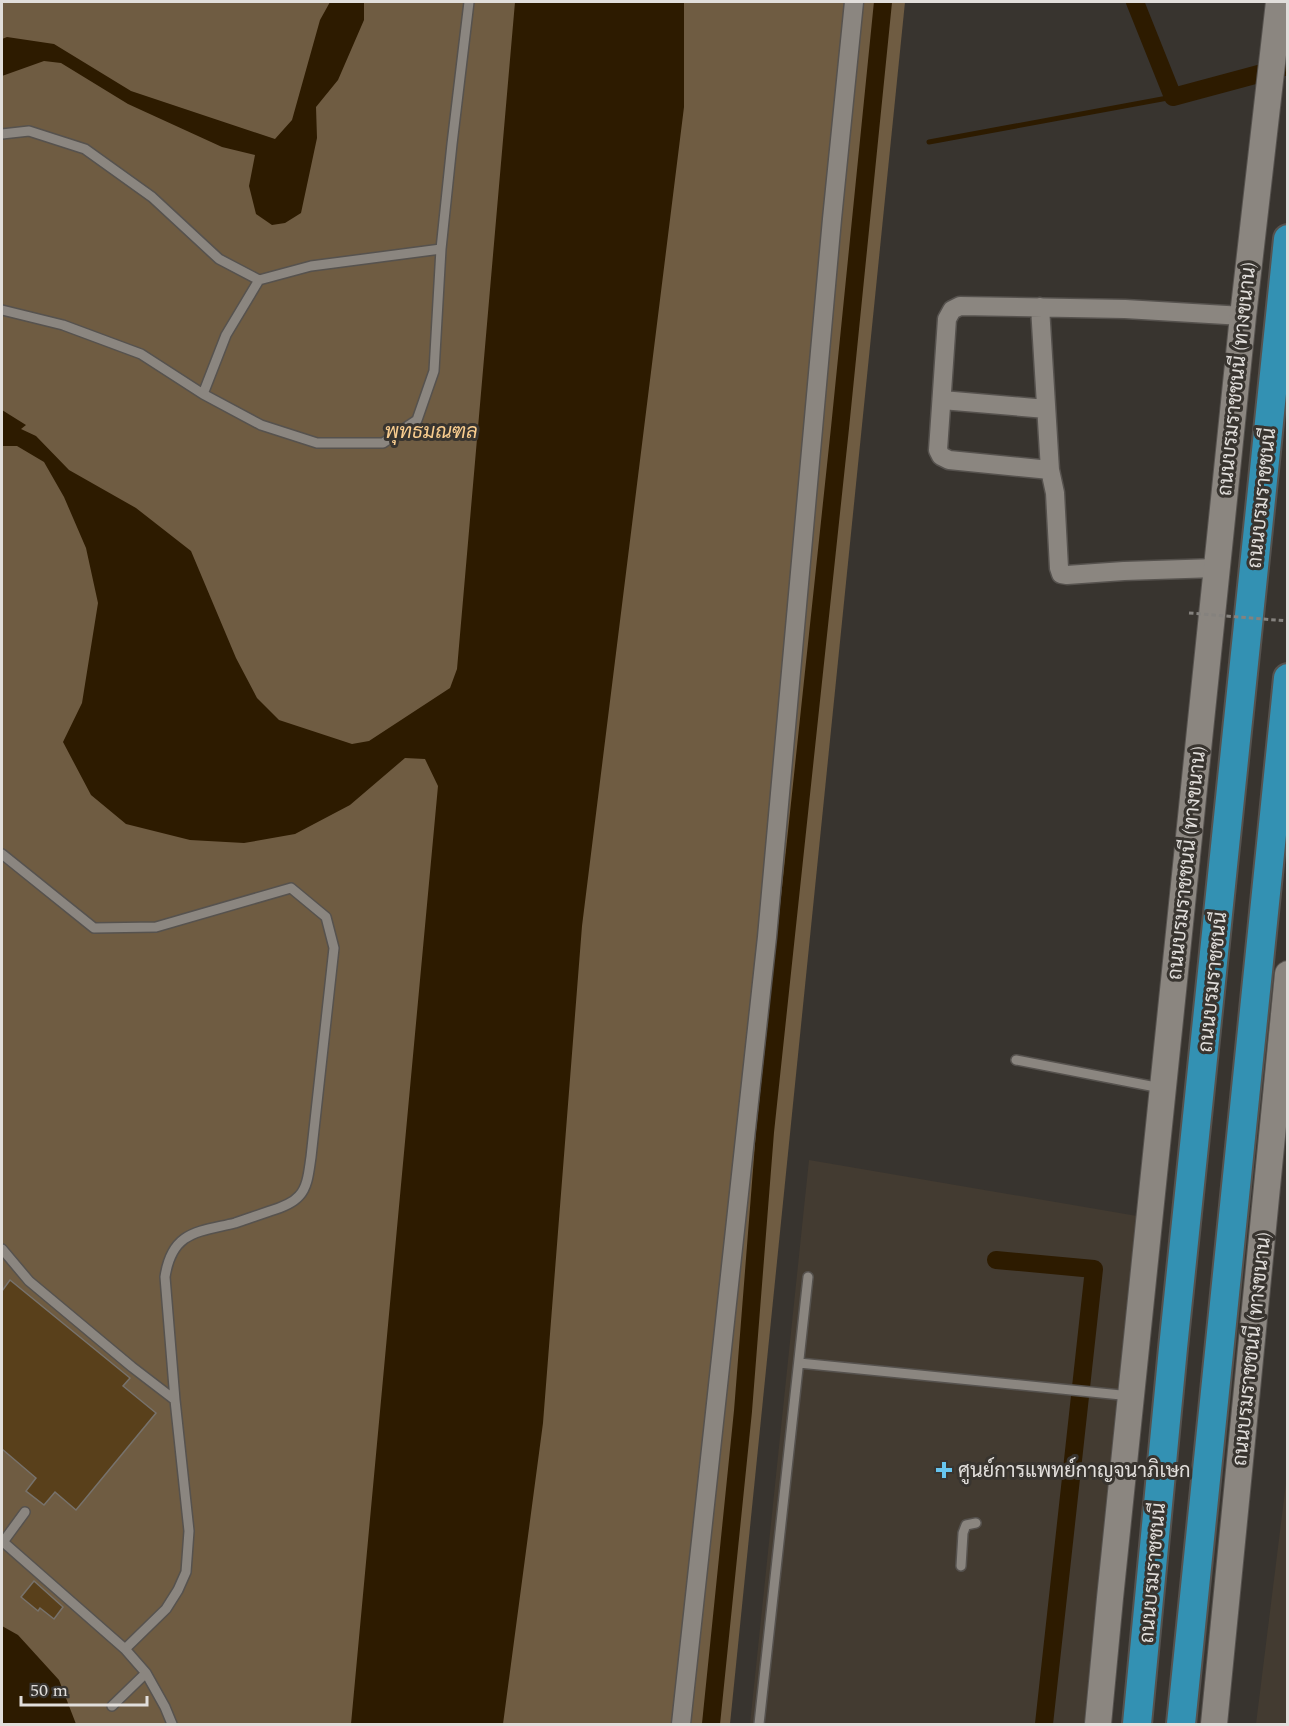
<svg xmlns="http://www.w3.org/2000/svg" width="1289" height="1726" font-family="Spectral,Sarabun,serif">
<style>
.built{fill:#433b31}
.green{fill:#6f5c42}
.water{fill:#2d1b00}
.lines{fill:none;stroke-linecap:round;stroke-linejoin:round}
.stream{stroke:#2d1b00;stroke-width:5}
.canal{stroke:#2d1b00;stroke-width:18}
.building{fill:#59401b;stroke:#77726c;stroke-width:1.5}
.service-casing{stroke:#56524e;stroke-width:12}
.minor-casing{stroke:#56524e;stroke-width:21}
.secondary-casing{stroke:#56524e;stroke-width:28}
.trunk-casing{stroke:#56524e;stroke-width:32}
.service{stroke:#8b8680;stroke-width:9}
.minor{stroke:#8b8680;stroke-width:18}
.secondary{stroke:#8b8680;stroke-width:26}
.trunk{stroke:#3391b3;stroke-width:28}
.path-bridge{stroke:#85827e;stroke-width:3;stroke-dasharray:4.5 3;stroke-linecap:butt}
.poi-dot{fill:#66c4ef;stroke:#38342f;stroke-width:2}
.labels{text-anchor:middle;stroke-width:6;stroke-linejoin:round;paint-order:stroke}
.street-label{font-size:20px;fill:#e1dedb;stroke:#38342f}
.park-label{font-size:20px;font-style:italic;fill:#f8cc8e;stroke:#38342f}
.poi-label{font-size:20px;fill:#e1dedb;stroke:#38342f;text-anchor:start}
</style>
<rect width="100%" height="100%" fill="#38342f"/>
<path class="built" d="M809 1160 1137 1216 1085 1724H750Z
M1287 1475V1724H1256Z"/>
<path class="green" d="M2 2H905L730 1724H2Z"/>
<path class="water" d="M330 2H364V20L338 80 316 107 317 138 301 213 285 223 272 225 256 214 249 186 255 155 222 147 128 104 61 63 44 61 2 76V39L7 37 54 44 131 91 275 139 292 120 320 20Z
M515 2H684V107L582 926 543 1423 503 1724H351L438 786 425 759 405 758 350 805 295 834 244 843 190 840 126 824 91 795 63 742 82 703 98 603 86 548 64 497 44 462 17 446H2V410L26 425 21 429 36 436 69 470 136 508 191 551 236 658 257 698 279 720 352 744 369 741 450 688 457 669Z
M2 1626 18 1635 59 1680 76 1724H2Z"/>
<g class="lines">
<path class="stream" d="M929 142 1173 97"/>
<path class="canal" d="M1135 2 1173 97 1288 66
M996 1260 1094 1269 1044 1724
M711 1724 743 1411 765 1132 840 428 883 2"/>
</g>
<path class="building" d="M10 1280 130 1378 123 1386 156 1413 76 1510 55 1492 44 1505 26 1491 36 1478 2 1449V1291Z
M34 1581 63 1607 54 1619 40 1608 38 1611 21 1597Z"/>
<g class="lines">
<g class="service-casing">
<path id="service" d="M2 134 29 131 85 149 152 197 219 259 259 280 311 266 441 249
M2 310 63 325 141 354 203 394 261 425 317 443H383L417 420 434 371 441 249 452 144 469 2
M203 394 226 335 259 280
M2 854 94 928 156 927 291 888 326 917 334 948 311 1157C309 1170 308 1187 299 1196 292 1204 280 1208 270 1211 258 1215 247 1219 235 1223 198 1232 172 1231 165 1277L175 1400
M1016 1060 1161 1088
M2 1249 29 1281 132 1367 175 1400 189 1531 186 1572 178 1590 166 1609 125 1649
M799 1363 1131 1396
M2 1541 125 1649 146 1673 165 1707 172 1724
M3 1542 25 1512
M961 1566 963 1533 966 1525 976 1523
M112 1706 146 1673
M759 1724 808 1277"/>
</g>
<g class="minor-casing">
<path id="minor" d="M1040 307 1050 470 1055 493 1059 568 1061 574 1067 575 1124 571 1216 568
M942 400 1046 409
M1050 470 949 460 941 456 938 450 947 319 952 310 960 306 1125 309 1243 316
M681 1724 767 937 832 219 854 2"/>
</g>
<g class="secondary-casing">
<path id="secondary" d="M1098 1724 1110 1598 1243 316 1279 2
M1214 1724 1288 974"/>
</g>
<g class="trunk-casing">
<path id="trunk" d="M1137 1724 1173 1348 1288 239
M1181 1724 1288 678"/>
</g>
<use href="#service" class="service"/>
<use href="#minor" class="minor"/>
<use href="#secondary" class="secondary"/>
<use href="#trunk" class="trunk"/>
<path class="path-bridge" d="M1189 613 1288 621"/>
</g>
<path class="poi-dot" d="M941 1461h6v6h6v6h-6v6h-6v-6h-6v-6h6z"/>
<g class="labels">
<g class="street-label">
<text transform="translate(1236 379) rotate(-84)" y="7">ถนนบรมราชชนนี (ทางขนาน)</text>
<text transform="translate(1261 498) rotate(-84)" y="7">ถนนบรมราชชนนี</text>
<text transform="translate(1186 863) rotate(-84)" y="7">ถนนบรมราชชนนี (ทางขนาน)</text>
<text transform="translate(1212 982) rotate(-84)" y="7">ถนนบรมราชชนนี</text>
<text transform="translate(1251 1349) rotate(-84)" y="7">ถนนบรมราชชนนี (ทางขนาน)</text>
<text transform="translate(1152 1573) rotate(-85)" y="7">ถนนบรมราชชนนี</text>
</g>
<g class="park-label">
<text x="431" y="438">พุทธมณฑล</text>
</g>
<g class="poi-label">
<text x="958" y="1477">ศูนย์การแพทย์กาญจนาภิเษก</text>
</g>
</g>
<rect width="1289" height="1726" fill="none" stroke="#e1dedb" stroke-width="6"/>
<path d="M21 1696v9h126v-9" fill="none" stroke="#e1dedb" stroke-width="3"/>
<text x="30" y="1696" font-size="18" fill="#e1dedb" stroke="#38342f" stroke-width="4.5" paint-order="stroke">50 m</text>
</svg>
